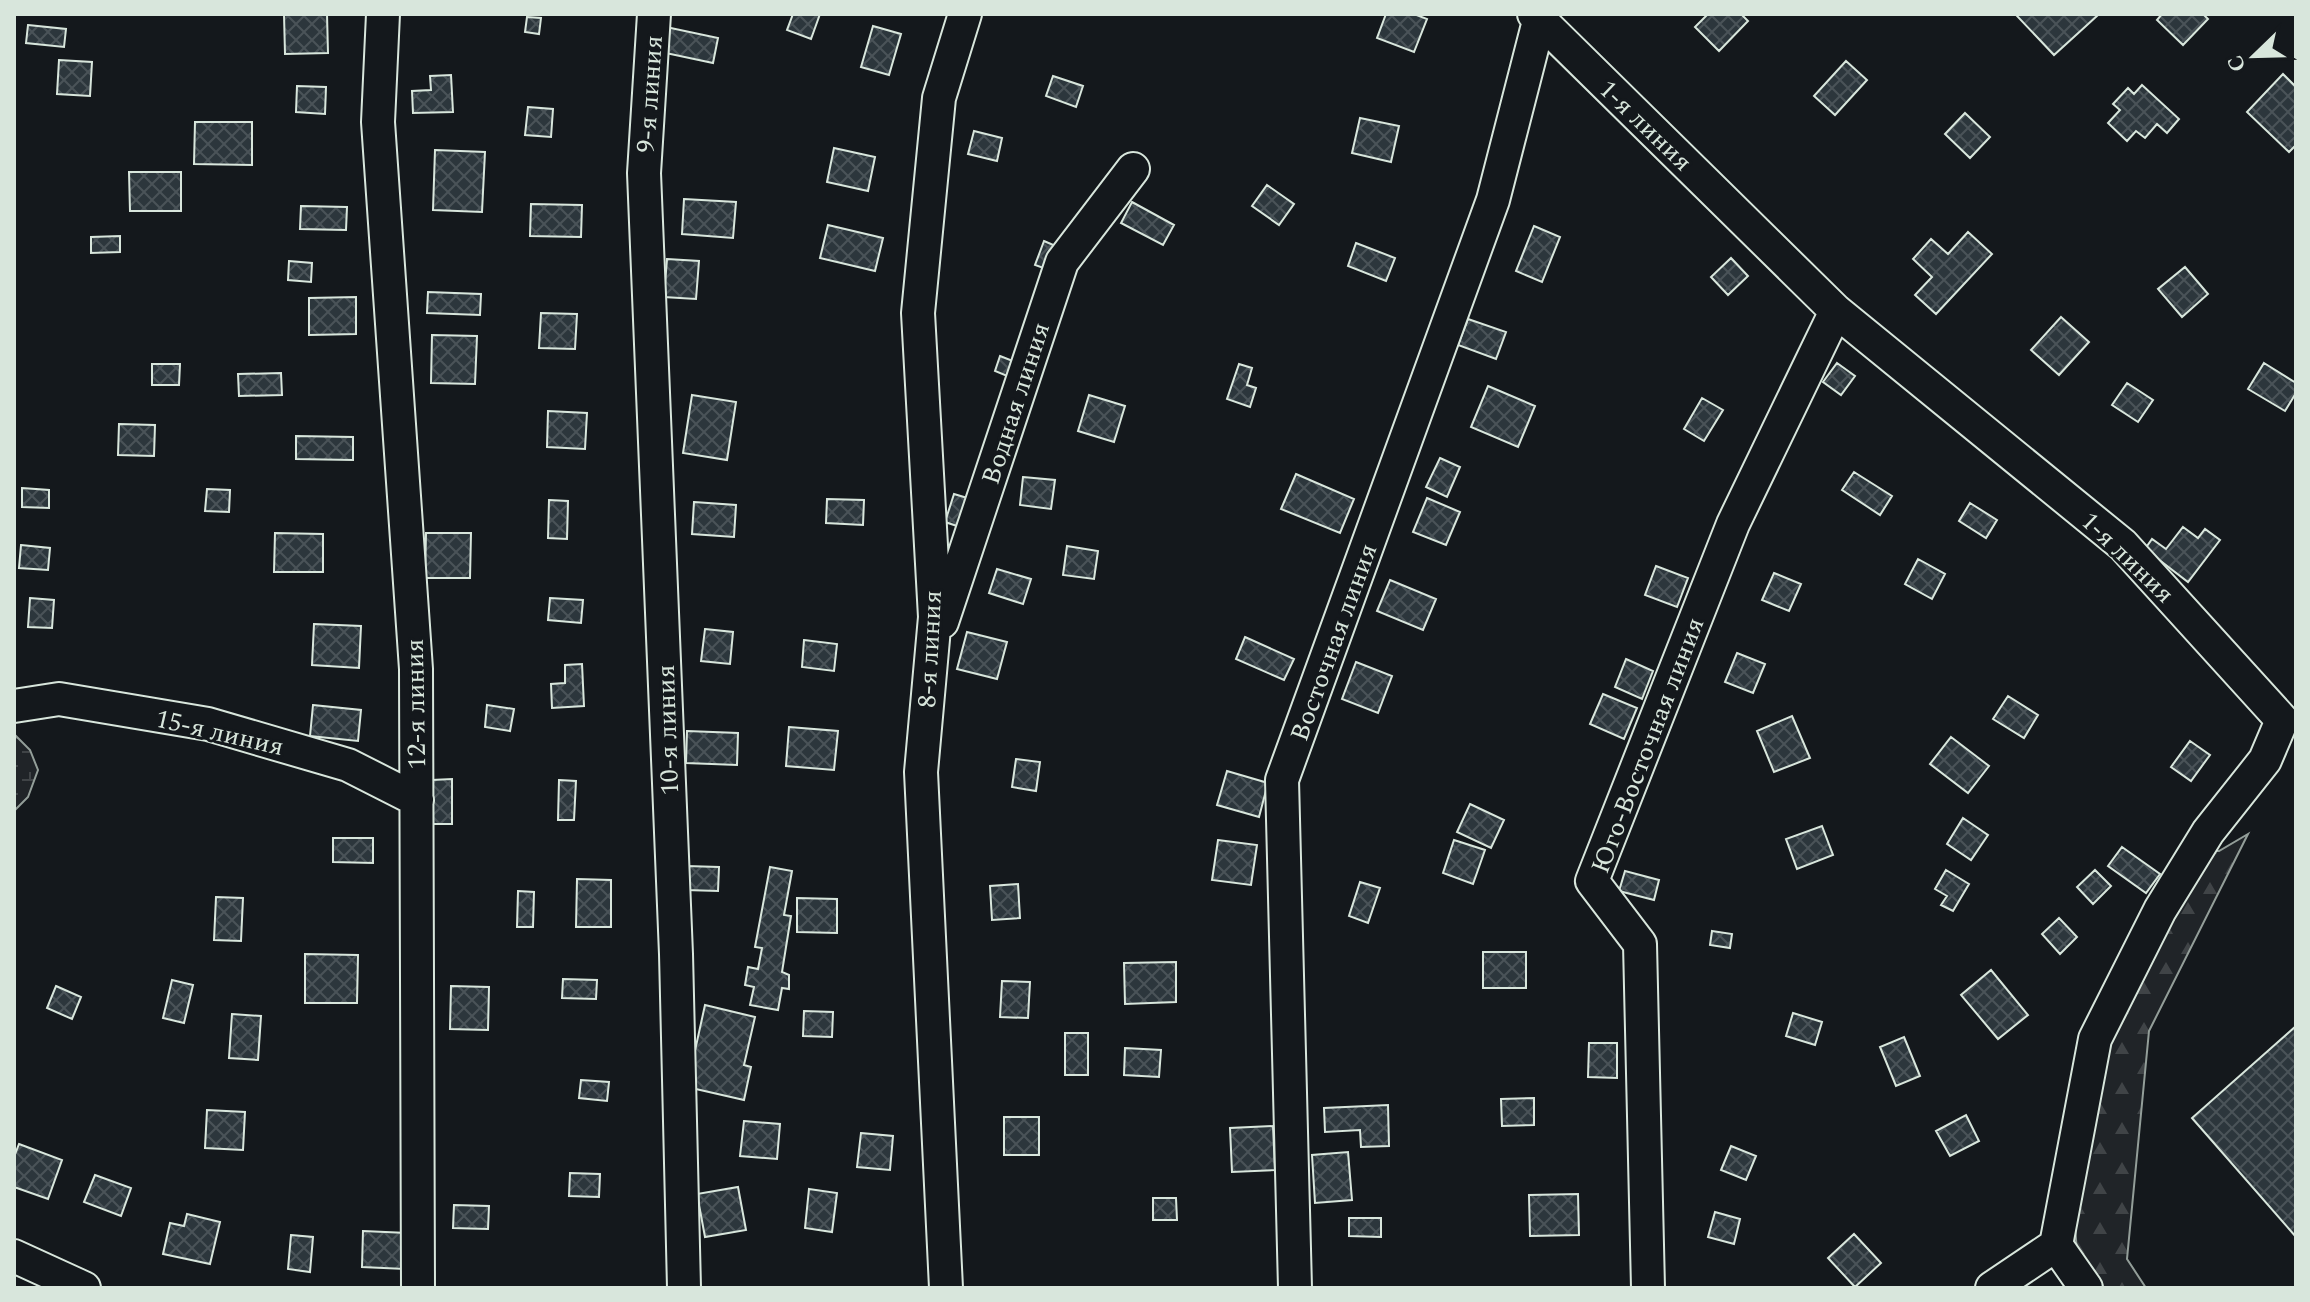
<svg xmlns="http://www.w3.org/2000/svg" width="2310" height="1302" font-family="Spectral,serif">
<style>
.forest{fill:url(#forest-firs);stroke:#939e99;stroke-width:2}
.wetland{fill:url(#wetland-marsh);stroke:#939e99;stroke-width:2}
.building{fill:url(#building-cross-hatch);stroke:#d8e6dc;stroke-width:2}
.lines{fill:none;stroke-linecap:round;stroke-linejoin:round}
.minor-casing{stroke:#d8e6dc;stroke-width:36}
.minor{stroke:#14181c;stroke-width:32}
.labels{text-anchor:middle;stroke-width:6;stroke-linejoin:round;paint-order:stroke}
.street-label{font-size:26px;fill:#d8e6dc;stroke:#14181c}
</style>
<defs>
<pattern id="forest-firs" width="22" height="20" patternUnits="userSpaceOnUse" patternTransform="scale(2)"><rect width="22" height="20" fill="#202428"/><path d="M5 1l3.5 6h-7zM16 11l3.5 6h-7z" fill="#404447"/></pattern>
<pattern id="wetland-marsh" width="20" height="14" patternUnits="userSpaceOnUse" patternTransform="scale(2)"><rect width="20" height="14" fill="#202428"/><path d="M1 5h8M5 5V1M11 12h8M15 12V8" fill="none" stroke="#404447"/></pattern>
<pattern id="building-cross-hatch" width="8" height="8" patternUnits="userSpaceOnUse" patternTransform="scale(2)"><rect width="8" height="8" fill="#2c363c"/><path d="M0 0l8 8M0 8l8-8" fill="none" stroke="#4a5358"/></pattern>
</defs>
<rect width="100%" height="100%" fill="#14181c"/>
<path class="forest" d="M2248 834 2149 1031 2127 1259 2146 1288H2104L2077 1252 2075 1226 2099 1041 2204 851H2219Z"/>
<path class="wetland" d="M14 734 30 750 38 770 28 797 14 811Z"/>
<path class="building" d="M284 14H327L328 53 285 54Z
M793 14H820L811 39 787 30Z
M1386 14H1414L1427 19 1414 52 1377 38Z
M1708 14H1741L1748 21 1719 51 1695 27Z
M2020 14H2095L2097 16 2054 55 2017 16Z
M2162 14H2203L2208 19 2183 45 2157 20Z
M527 17 541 18 539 34 525 32Z
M28 25 66 29 64 47 26 43Z
M873 26 901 34 889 75 861 67Z
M666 27 718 38 713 63 661 52Z
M59 60 92 62 90 96 57 94Z
M1846 61 1867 80 1835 115 1814 96Z
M2283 74 2296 87V145L2289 152 2247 112Z
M451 75 453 112 413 113 412 91 431 90 430 76Z
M1053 76 1083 86 1076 107 1046 96Z
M2142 85 2179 119 2167 133 2157 124 2145 138 2136 131 2127 141 2108 123 2120 110 2113 104 2128 88 2134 94Z
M297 86 326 87 325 114 296 112Z
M528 107 553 109 551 137 525 135Z
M1965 113 1990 137 1970 158 1945 134Z
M1360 118 1399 126 1391 162 1352 153Z
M195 122H252V165L194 164Z
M974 131 1002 138 997 161 968 154Z
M834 148 875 157 868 191 827 182Z
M435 150 485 152 482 212 433 210Z
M129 172H181V211H130Z
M1267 185 1294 204 1279 225 1252 206Z
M684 199 736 202 733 238 682 234Z
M1132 202 1174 225 1163 245 1121 223Z
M531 204 582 205 581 237 530 236Z
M301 206 347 207 346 230 300 229Z
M828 225 883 238 875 271 820 258Z
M1534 226 1560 237 1542 282 1516 271Z
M1968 232 1992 254 1936 314 1915 295 1932 277 1913 259 1931 239 1948 254Z
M120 236V252L91 253V237Z
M1044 241 1058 247 1049 270 1035 265Z
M1356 243 1395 258 1386 281 1348 266Z
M1731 258 1748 276 1728 295 1711 277Z
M667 259 699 261 696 299 664 297Z
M289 261 312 263 311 282 288 280Z
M2185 267 2208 294 2182 317 2158 289Z
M428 292 481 294 480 315 427 313Z
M356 297V334L309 335V298Z
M541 313 577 314 575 349 539 348Z
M2061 317 2089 342 2059 375 2031 350Z
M1468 319 1506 332 1496 359 1458 345Z
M432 335 477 336 475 384 431 383Z
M1000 356 1018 363 1012 378 995 371Z
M1837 363 1855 376 1841 395 1823 382Z
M2264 363 2296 383V393L2285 411 2248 389Z
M152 364H180L179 385H152Z
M1239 364 1252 368 1247 385 1256 388 1250 407 1227 399Z
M281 373 282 395 239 396 238 374Z
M2127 383 2153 400 2138 422 2112 405Z
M1488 386 1535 406 1518 447 1471 427Z
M692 395 736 402 727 460 683 453Z
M1089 395 1125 406 1114 442 1078 431Z
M1702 398 1723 410 1704 441 1684 429Z
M548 411 587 413 585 449 547 447Z
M119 424 155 425 154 456 118 455Z
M296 436 353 437V460L296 459Z
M1440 458 1460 467 1447 497 1426 487Z
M1854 472 1892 496 1880 515 1842 490Z
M1296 474 1354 499 1340 533 1281 509Z
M1023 477 1055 480 1051 509 1020 505Z
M22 488 49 490V508L22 507Z
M207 489 230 490 229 512 205 511Z
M954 494 974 500 966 529 945 522Z
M1427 498 1460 512 1446 545 1413 532Z
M827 499 864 500 863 525 826 523Z
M549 500 568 501 567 539 548 538Z
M694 502 736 505 734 537 692 534Z
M1970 503 1997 520 1986 538 1959 521Z
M2183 527 2198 538 2205 529 2220 540 2188 582 2145 549 2152 539 2166 549Z
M275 533 323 534V572H274Z
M426 533H471L470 578H425Z
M21 545 50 548 48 570 19 568Z
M1067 546 1098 551 1094 579 1063 575Z
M1918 559 1945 574 1932 599 1905 584Z
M1656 566 1688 578 1677 607 1645 595Z
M997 569 1031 579 1023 604 989 593Z
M1774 573 1801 584 1789 611 1762 600Z
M1390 580 1436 599 1423 630 1377 611Z
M30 598 54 600 52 628 28 627Z
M550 598 583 600 581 623 548 620Z
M314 624 361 626 359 668 312 665Z
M705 629 733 632 730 664 701 661Z
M967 632 1007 642 997 679 957 669Z
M1245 637 1294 659 1284 680 1236 659Z
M804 640 837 644 834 671 802 667Z
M1737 653 1765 664 1753 693 1725 682Z
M1626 659 1653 671 1642 699 1615 687Z
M1356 662 1392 676 1378 713 1342 699Z
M582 664 584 706 552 708 551 684 565 683V665Z
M1603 694 1637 708 1624 739 1590 724Z
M2008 696 2038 715 2024 738 1993 719Z
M313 705 361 710 358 741 310 736Z
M487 705 514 709 510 731 485 727Z
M1792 716 1810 758 1774 772 1757 731Z
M789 727 838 731 834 770 786 766Z
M687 731 738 733 737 765 686 763Z
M1951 737 1989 766 1968 793 1930 764Z
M2190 741 2210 755 2191 781 2171 767Z
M1016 759 1040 762 1036 791 1012 787Z
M1227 771 1268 783 1259 817 1217 805Z
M452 779V824H432V780Z
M559 780 576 781 574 820H558Z
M1470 804 1504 820 1491 848 1457 832Z
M1963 818 1988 835 1971 860 1947 844Z
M1822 826 1833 855 1797 869 1786 839Z
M333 838H373V863L333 862Z
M1218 840 1257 845 1251 885 1212 880Z
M1454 840 1485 850 1473 884 1443 873Z
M2122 847 2160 874 2146 893 2108 866Z
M686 866 719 867 718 891 686 890Z
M770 867 792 871 784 915 791 916 782 972 789 975V989L782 988 778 1010 750 1005 754 987 745 985 748 967 758 969 762 948 755 947Z
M1946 870 1969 884 1953 911 1941 905 1947 896 1935 889Z
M2095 870 2111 886 2093 904 2077 887Z
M1625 871 1659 880 1654 900 1619 891Z
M577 879 611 880V927H576Z
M1360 882 1380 888 1368 923 1349 916Z
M1018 884 1020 918 992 920 990 886Z
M518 891 534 892 533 927H517Z
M216 897 243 898 241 941 214 940Z
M797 898 837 899V933L797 932Z
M2059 918 2077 937 2060 954 2042 934Z
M1712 931 1732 934 1730 948 1710 945Z
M1483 952H1526V988H1483Z
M305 954 358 955 357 1003H305Z
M1176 962V1002L1125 1004 1124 963Z
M1991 970 2028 1015 1998 1039 1961 995Z
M563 979 597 980 596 999 562 998Z
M172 980 193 985 184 1023 163 1018Z
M1002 981 1030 982 1028 1018 1000 1017Z
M56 986 81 997 72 1019 47 1008Z
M451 986 489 987 488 1030 450 1029Z
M705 1005 755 1017 744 1065 751 1067 744 1100 687 1087Z
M804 1011 833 1012 832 1037 803 1036Z
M1793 1013 1822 1022 1815 1045 1786 1036Z
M232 1014 261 1016 258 1060 229 1058Z
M2296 1026V1237L2192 1118Z
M1065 1033H1088V1075H1065Z
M1904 1037 1920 1076 1896 1086 1880 1047Z
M1589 1043H1617V1078L1588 1077Z
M1125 1048 1161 1050 1159 1077 1124 1075Z
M581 1080 609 1082 607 1101 579 1098Z
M1534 1098V1125L1502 1126 1501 1099Z
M1388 1105 1389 1146 1361 1147 1360 1130 1325 1132 1324 1108Z
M207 1110 245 1112 243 1150 205 1148Z
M1966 1115 1979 1141 1950 1156 1936 1131Z
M1004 1117H1039V1155H1004Z
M744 1121 780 1124 777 1159 740 1156Z
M1273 1126 1275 1170 1232 1172 1230 1128Z
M861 1133 893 1136 890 1170 857 1167Z
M19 1144 62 1160 48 1199 14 1187V1157Z
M1731 1146 1756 1156 1746 1180 1721 1170Z
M1348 1152 1352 1200 1315 1203 1312 1155Z
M570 1173 600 1174 599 1197 569 1196Z
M95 1175 131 1188 121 1216 84 1202Z
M738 1187 746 1230 705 1237 697 1194Z
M809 1189 837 1193 832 1232 805 1228Z
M1578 1194 1579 1235 1530 1236 1529 1195Z
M1153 1198H1176L1177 1220H1153Z
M454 1205 489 1206 488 1229 453 1228Z
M1715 1212 1740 1219 1734 1244 1708 1237Z
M187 1214 220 1222 210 1264 163 1254 170 1223 184 1226Z
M1349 1218H1381V1237L1349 1236Z
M363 1231 407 1233 405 1269 362 1267Z
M1854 1234 1881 1263 1855 1287 1828 1258Z
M291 1235 313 1237 310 1272 288 1269Z"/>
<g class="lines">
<g class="minor-casing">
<path id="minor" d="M383 14 378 122 416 669 418 1288
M654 14 644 173 676 954 684 1288
M1534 14 1836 311 2123 545 2282 720 2265 760 2208 832 2160 910 2095 1039 2056 1245
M942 622 1062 262 1133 169
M14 706 59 699 208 724 348 765 417 800
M2056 1245 2086 1288
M14 1256 84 1288
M946 1288 921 772 935 617 918 313 939 98 965 14
M1295 1288 1282 780 1493 200 1539 21
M1648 1288 1640 944 1592 881 1733 524 1836 311
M1992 1288 2056 1245"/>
</g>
<use href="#minor" class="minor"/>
</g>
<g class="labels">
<g class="street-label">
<text transform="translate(649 94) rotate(-86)" y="9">9-я линия</text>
<text transform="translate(1646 125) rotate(44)" y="9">1-я линия</text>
<text transform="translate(1015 403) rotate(-72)" y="9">Водная линия</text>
<text transform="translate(2128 557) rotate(44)" y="9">1-я линия</text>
<text transform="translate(1333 642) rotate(-70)" y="9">Восточная линия</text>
<text transform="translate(929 649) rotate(-87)" y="9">8-я линия</text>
<text transform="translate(415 704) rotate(-91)" y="9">12-я линия</text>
<text transform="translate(667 730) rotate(-92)" y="9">10-я линия</text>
<text transform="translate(220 732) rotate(13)" y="9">15-я линия</text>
<text transform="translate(1647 745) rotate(-69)" y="9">Юго-Восточная линия</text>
</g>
</g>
<rect width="2310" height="1302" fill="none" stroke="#d8e6dc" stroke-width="32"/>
<g transform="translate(2254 56) rotate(247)" stroke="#14181c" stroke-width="6" paint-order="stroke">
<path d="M0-6L14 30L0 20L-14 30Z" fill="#d8e6dc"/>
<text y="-12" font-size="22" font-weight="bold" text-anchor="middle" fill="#d8e6dc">С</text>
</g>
</svg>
